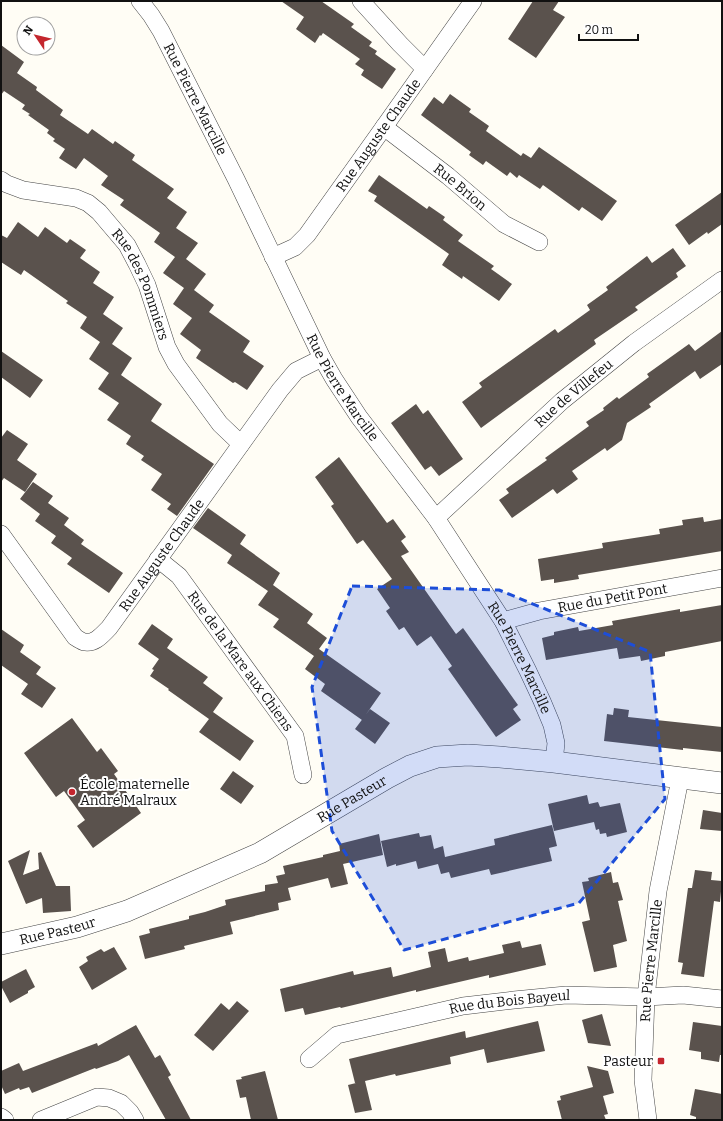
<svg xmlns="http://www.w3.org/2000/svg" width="723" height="1121" font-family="Bitter,serif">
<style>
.building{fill:#5a524d}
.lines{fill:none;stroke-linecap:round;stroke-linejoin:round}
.minor-casing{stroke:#444;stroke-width:18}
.tertiary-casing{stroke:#444;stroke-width:22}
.minor{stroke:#fff;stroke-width:17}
.tertiary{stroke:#fff;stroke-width:21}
.marked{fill:#1d4ed8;fill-opacity:0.2;stroke:#1d4ed8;stroke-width:3;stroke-dasharray:8 5;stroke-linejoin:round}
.poi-dot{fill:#c4262e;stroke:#fff;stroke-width:1.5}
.labels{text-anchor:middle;stroke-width:4;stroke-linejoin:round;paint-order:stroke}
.street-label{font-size:14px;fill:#111;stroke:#fff}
.poi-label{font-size:14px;fill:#111;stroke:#fff;text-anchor:start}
</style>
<rect width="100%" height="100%" fill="#fffdf5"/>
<path class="building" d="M281 1H321L354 24 351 27 372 42 369 46 377 51 375 54 396 69 382 89 361 75 364 70 355 64 360 59 323 33 321 36 320 35 315 43 296 29 304 17Z
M533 1H559L553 10 565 17 536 58 508 39Z
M1 45 24 62 17 73 37 87 36 90 63 110 60 115 88 134 92 129 113 144 115 141 135 155 132 160 174 189 167 198 187 212 176 228 198 243 186 259 206 274 194 290 214 305 209 312 250 341 243 352 264 366 247 390 235 382 233 383 196 358 201 350 180 334 192 318 173 304 184 288 163 273 175 257 154 242 160 233 120 205 124 200 101 185 108 176 84 158 76 169 59 158 65 149 53 141 55 139 47 133 49 130 28 115 30 114 22 109 25 105 4 91 1 95Z
M450 94 471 109 469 112 489 126 486 131 521 156 523 153 531 158 539 147 617 201 602 221 582 207 579 211 543 185 540 189 519 175 517 178 510 172 507 176 486 161 483 165 469 155 471 152 421 115 434 97 443 104Z
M379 175 427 209 429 206 445 217 443 220 463 235 458 241 494 266 491 269 512 284 499 301 463 276 462 279 442 265 449 254 374 201 377 196 368 191Z
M722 192V224L708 234 707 232 689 245 675 225Z
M18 222 38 237 45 227 67 243 70 239 86 250 80 258 100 272 93 283 114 297 103 314 123 328 112 344 132 358 121 375 162 404 151 421 214 464 177 516 167 509 171 504 151 490 162 474 141 460 144 456 126 444 131 436 107 420 119 403 98 389 109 373 89 359 100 342 80 328 87 317 66 303 68 301 24 270 21 275 1 262V235L7 238Z
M673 248 686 266 676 273 678 277 635 307 638 310 594 340 596 344 481 428 462 402 482 387 479 383 555 329 558 333 590 310 587 305 608 290 606 287 647 256 652 263Z
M722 331V364L700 379 695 371 649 404 651 407 627 423 622 440 607 451 605 448 572 471 578 479 557 494 553 489 512 518 499 500 509 493 506 489 547 460 545 458 589 426 586 422 604 410 603 408 617 397 619 399 649 377 647 374 689 344 695 351Z
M1 351 43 380 30 398 1 377Z
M416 404 423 414 428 410 463 459 439 476 431 466 425 470 391 423Z
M7 430 28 444 17 460 37 474 25 492 4 478 1 482V438Z
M339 457 387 523 393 519 406 537 401 541 409 552 401 556 456 634 463 628 518 705 513 709 521 720 496 737 448 669 452 666 431 636 417 646 404 627 399 630 386 611 390 608 377 589 392 579 363 540 357 544 331 506 334 504 315 477Z
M33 482 53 496 48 503 69 518 64 525 84 540 81 544 123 573 109 593 67 564 72 558 51 543 56 536 35 521 40 514 20 499Z
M208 508 246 535 240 544 280 573 273 585 313 614 307 623 327 638 319 649 381 693 362 720 321 691 325 684 305 669 314 656 273 627 279 619 258 605 268 591 227 563 232 555 193 528Z
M703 517 704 522 722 519V551L578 575 579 579 554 583V579L541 581 538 559 603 548 602 543 660 534 659 529 683 525 682 520Z
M722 605V641L665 652V656L641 661 640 656 619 659 617 648 546 660 542 638 554 635V632L578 627 579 631 613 625 612 621 680 609V612Z
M152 624 173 639 167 648 208 677 203 683 223 698 213 712 254 741 240 761 199 732 209 719 168 690 169 689 150 676 154 670 152 669 159 659 138 644Z
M1 629 24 645 20 652 41 667 36 674 56 688 42 708 21 694 28 684 1 665Z
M614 708 629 710 628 717 722 727V752L683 748V750L604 741 607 714 613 715Z
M370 709 390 723 375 744 355 729Z
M72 718 97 752 101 748 118 771 114 774 141 813 93 848 77 826 85 820 64 791 56 797 24 753Z
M233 771 254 786 241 804 220 789Z
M587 795 589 804 598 802 600 807 620 803 627 832 607 837 606 833 600 834 599 829 596 830 594 822 554 831 548 804Z
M703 810 722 813V831L700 829Z
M552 825 557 846 549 848 552 861 491 875 489 869 451 878 449 872 441 874 438 864 418 869 416 861 396 866V864L387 867 381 841 419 833 420 837 431 835 434 849 443 846 445 857 495 845 494 839Z
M379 834 383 855 343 864 348 884 331 888 328 878 288 888 291 900 278 903 279 910 230 922 233 934 184 946 185 949 145 959 139 936 150 933 149 929 189 919V916L205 912 226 905 225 900 265 891V885L278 883 276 876 285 874 283 866 323 857V855L340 851 339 844Z
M30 850 23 875 39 869 38 853 41 852 56 886H70L71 911 43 913 42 898 26 904 8 861Z
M695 870 712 872 711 880 722 881 720 902 714 901 704 977 681 974 683 963 678 962 688 888H692Z
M611 872 613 883 618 882 623 900 618 901 627 941 613 945 617 967 594 972 582 922 590 920 582 882 589 881 588 878Z
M520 941 522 948 541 944 546 965 489 978V975L416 992V990L341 1008 340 1007 305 1015 303 1008 285 1012 280 989 353 971 354 975 391 967 393 977 431 967 428 952 445 948 448 962 468 957 469 961 504 953 502 945Z
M114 947 127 969 92 990 79 967 88 961 86 957 101 949 104 952Z
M26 969 35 987 28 991V993L10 1003 1 986V982Z
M237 1001 249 1011 213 1051 194 1035 221 1003 229 1010Z
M602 1014 611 1046 588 1043 582 1020Z
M538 1021 545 1051 487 1063 484 1049 450 1057 451 1064 396 1076 395 1074 365 1081 372 1110 355 1113 348 1085 356 1083H355L349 1059 465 1031 466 1038Z
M693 1022 722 1026V1055H720L719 1062 701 1059V1052L689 1050Z
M136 1025 155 1058 160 1055 171 1075 168 1077 191 1120H166L129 1055 118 1061 96 1069 95 1068 32 1093 29 1087 20 1090 19 1088 5 1094 1 1085V1071L19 1063 23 1071 97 1043 98 1046Z
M587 1066 608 1071 614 1093 603 1096 608 1114 604 1115 606 1120H562L557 1101 561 1100 560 1096 593 1087Z
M265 1071 278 1120H251L246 1097 240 1098 236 1080 242 1079 241 1077Z
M695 1089 722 1094V1120H696V1117L690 1115Z"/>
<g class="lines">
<g class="minor-casing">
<g id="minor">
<path id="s1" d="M140 1 151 15 161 31 236 179 322 358 334 379 359 417 436 518 503 621 528 671 542 701 552 725 556 743 554 762"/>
<path d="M361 1 400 44 425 69"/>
<path id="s2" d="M384 127 448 176 504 224 539 242"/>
<path id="s3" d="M1 180 7 184 23 190 76 198 88 203 99 212 127 245 137 264 147 285 167 347 176 364 220 424 241 444"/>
<path id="s4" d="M273 257 295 247 307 235 384 127 473 1"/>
<path id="s5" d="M436 518 562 401 634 343 722 280"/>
<path id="s6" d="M1 534 75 637C78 639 81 641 84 642 95 644 102 635 109 628L280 390 296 371 322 358"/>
<path id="s7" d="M158 559 179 576 295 736 303 775"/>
<path id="s8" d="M503 621 539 611 722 578"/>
<path id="s9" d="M309 1059 337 1035 463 1006 514 1000 566 995 646 997 683 995 722 999"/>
<path d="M1 1117 5 1120"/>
<path d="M41 1120 97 1097 109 1098 121 1103 130 1112 135 1120"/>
<path id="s10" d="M648 1120 643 1080 646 997 658 891 680 779"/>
</g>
</g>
<g class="tertiary-casing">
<g id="tertiary">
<path id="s11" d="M1 944 77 927 127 911 260 853 387 778 410 766 437 757 468 755 500 757 554 762 722 783"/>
</g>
</g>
<use href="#minor" class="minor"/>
<use href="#tertiary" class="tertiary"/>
</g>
<path class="marked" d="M352 586 499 590 650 652 665 799 579 903 404 950 332 831 312 687Z"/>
<g class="poi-dot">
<circle cx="72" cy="792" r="4"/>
<rect x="657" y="1057" width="8" height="8" rx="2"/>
</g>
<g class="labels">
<g class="street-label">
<text dy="5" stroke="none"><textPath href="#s1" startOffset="113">Rue Pierre Marcille</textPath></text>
<text dy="5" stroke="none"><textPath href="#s4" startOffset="164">Rue Auguste Chaude</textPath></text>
<text dy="5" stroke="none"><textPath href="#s2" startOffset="97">Rue Brion</textPath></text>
<text dy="5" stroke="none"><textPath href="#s3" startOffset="190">Rue des Pommiers</textPath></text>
<text dy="5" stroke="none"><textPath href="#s1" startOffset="437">Rue Pierre Marcille</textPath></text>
<text dy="5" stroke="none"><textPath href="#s5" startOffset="186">Rue de Villefeu</textPath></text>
<text dy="5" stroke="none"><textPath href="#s6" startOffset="257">Rue Auguste Chaude</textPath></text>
<text dy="5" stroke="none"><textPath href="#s8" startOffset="112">Rue du Petit Pont</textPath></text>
<text dy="5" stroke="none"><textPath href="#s1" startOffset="761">Rue Pierre Marcille</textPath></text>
<text dy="5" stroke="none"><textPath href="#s7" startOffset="132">Rue de la Mare aux Chiens</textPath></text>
<text dy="5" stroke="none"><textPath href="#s11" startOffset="382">Rue Pasteur</textPath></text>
<text dy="5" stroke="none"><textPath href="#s11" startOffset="58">Rue Pasteur</textPath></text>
<text dy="5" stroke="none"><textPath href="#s10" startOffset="160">Rue Pierre Marcille</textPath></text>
<text dy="5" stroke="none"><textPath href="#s9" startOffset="213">Rue du Bois Bayeul</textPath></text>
</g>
<g class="poi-label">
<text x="80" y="789">École maternelle<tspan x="80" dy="16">André Malraux</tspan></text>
<text x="653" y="1066" text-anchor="end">Pasteur</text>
</g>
</g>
<rect width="723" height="1121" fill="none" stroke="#111111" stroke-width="4"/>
<g transform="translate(36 36) rotate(305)"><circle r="19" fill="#ffffff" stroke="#a0a0a0"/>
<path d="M0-3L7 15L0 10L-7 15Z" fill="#c4262e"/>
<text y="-6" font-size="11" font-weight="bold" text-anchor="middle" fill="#111111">N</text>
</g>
<path d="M579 34v6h59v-6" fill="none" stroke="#111111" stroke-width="2"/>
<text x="585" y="34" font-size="12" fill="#111111" stroke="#ffffff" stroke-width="3" paint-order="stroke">20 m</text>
</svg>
